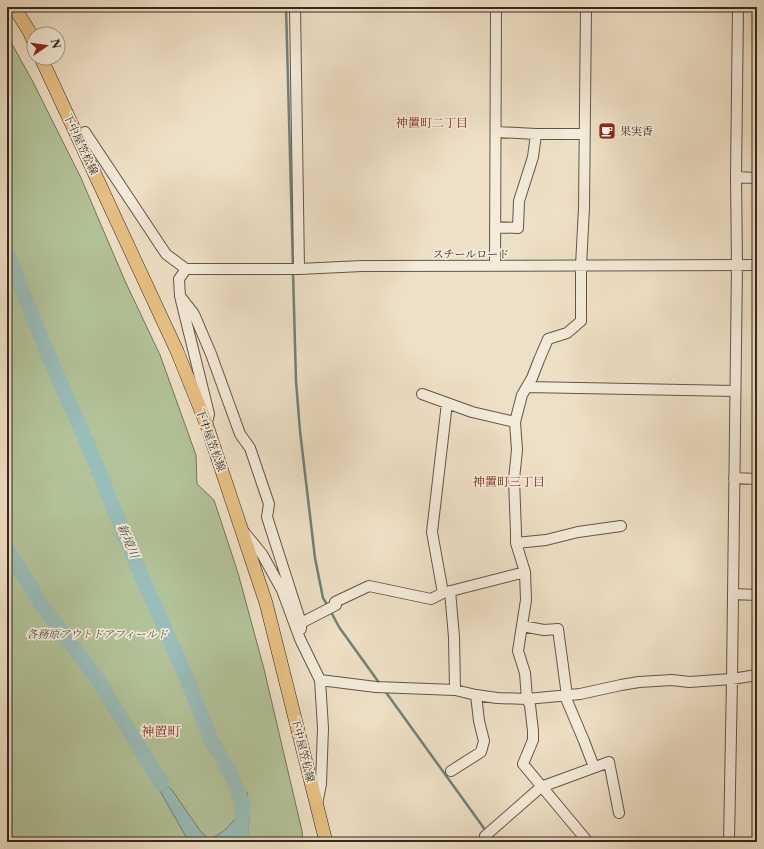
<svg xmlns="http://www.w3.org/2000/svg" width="764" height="849" font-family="'Libre Caslon Text','Noto Serif JP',serif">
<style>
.green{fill:#b3c399;stroke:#73755c}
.water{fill:#99bdb8;stroke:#70817a}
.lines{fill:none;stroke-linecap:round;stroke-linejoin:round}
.stream{stroke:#70817a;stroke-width:2.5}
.river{stroke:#99bdb8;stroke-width:15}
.minor-casing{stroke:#625548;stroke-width:12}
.major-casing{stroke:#33271e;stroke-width:14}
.minor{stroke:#f4ebda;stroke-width:10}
.major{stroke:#e7c083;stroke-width:13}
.labels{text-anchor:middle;stroke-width:3.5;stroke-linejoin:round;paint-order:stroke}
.poi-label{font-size:11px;fill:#33271e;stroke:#f4ebda;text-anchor:start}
.street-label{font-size:11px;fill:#33271e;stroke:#f4ebda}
.park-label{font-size:11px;font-style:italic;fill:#534e3d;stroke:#f4ebda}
.neighbourhood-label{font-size:12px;fill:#7a1f14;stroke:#f4ebda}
.water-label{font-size:12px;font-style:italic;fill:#4c4c44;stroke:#f4ebda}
.quarter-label{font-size:13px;fill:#7a1f14;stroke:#f4ebda}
</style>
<rect width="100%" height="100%" fill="#eee0c6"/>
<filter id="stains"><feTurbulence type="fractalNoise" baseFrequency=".005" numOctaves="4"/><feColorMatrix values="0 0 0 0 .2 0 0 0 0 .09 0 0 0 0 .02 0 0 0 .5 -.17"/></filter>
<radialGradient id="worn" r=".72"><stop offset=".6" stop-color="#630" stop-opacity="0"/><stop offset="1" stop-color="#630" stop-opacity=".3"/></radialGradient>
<path class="green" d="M7 35 33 82 81 178 125 281 160 355 196 455 197 484 214 500 238 573 264 669 302 831 303 842H7Z"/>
<path class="water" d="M151 768 172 790 201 832 210 840 225 830 238 816 234 797 247 792 249 820 247 842H189L160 791Z"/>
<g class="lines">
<path class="stream" d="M286 7 293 267
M293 272 296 381 300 431 315 558 323 598 328 606
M330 610 339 627 380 684
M385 691 486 831
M490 835 496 842"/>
<path class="river" d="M7 253 49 357 88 445 135 561 185 674 211 740 230 773 243 804 240 842
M7 549 41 604 98 680 162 784"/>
<g class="minor-casing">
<path id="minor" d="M295 7 299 269
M586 7 584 208 581 266V321L567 333 548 339 539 360 532 378 522 395 515 422 517 450 514 479 516 533V543L525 572 526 600 518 651 525 673 527 699 530 705 533 731V740L523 764 588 842
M85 132 166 254 186 269
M496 132 536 134H584
M736 177 757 178
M495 227 518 228 519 201 533 157 536 134
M495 265 496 7
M186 269H299L362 266 757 265
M186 269 179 279 180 296 209 414 207 422
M180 296 194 314 211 354 240 434 250 448 269 504 267 517 301 623
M527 387 735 391
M422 394 472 412 515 422
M447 403 432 532 443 593 525 572
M734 478 757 479
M244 532 262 554 282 590 300 639 320 680 323 728 321 784 317 804
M516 543 546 540 578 532 621 526
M450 591 454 637 455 690
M733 594 757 595
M335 602 369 586 431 599 443 593
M522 626 544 630 558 629 567 696
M301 629V623L336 605
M320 680 376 687 455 690 476 695 497 698 527 699 580 694 621 685 639 682 672 680 689 682 732 679 757 675
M565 696 584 741 594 767
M451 771 481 752 484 741 479 721 476 695
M485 836 541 787 609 762 619 813
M729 842 732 679 737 264 736 177 738 7"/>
</g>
<g class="major-casing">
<path id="major" d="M14 7 29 31 34 42
M41 58 177 351 206 423 266 603 326 842"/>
</g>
<use href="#minor" class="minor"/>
<use href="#major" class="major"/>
</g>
<defs>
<g id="cafe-square" transform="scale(0.9)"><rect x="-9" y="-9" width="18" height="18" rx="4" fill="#8f2418" stroke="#f4ebda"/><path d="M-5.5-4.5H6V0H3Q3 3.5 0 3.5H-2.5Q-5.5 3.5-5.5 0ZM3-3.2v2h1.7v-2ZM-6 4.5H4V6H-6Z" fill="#fff"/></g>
</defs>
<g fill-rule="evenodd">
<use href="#cafe-square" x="607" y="131"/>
</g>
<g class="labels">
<g class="poi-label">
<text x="620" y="135">果実香</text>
</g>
<g class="street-label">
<text transform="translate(81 144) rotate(65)" y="4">下中屋笠松線</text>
<text x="471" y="258">スチールロード</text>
<text transform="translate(211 440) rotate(70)" y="4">下中屋笠松線</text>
<text transform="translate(303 750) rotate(76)" y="4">下中屋笠松線</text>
</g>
<g class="park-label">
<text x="97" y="638">各務原アウトドアフィールド</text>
</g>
<g class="neighbourhood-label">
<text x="432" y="127">神置町二丁目</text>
<text x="509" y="486">神置町三丁目</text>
</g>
<g class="water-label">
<text transform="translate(128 541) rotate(67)" y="4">新境川</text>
</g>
<g class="quarter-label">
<text x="161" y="736">神置町</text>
</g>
</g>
<rect width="764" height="849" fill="none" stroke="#eee0c6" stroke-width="24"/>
<rect x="8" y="8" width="748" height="833" fill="none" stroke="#33271e" stroke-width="2"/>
<rect x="12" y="12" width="740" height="825" fill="none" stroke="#33271e"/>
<g transform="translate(46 46) rotate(77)"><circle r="19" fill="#f4ebda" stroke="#a79d8f"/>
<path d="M0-3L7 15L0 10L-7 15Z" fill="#8f2418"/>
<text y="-6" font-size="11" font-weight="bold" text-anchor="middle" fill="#33271e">N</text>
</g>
<rect width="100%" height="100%" filter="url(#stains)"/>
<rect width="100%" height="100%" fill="url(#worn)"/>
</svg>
